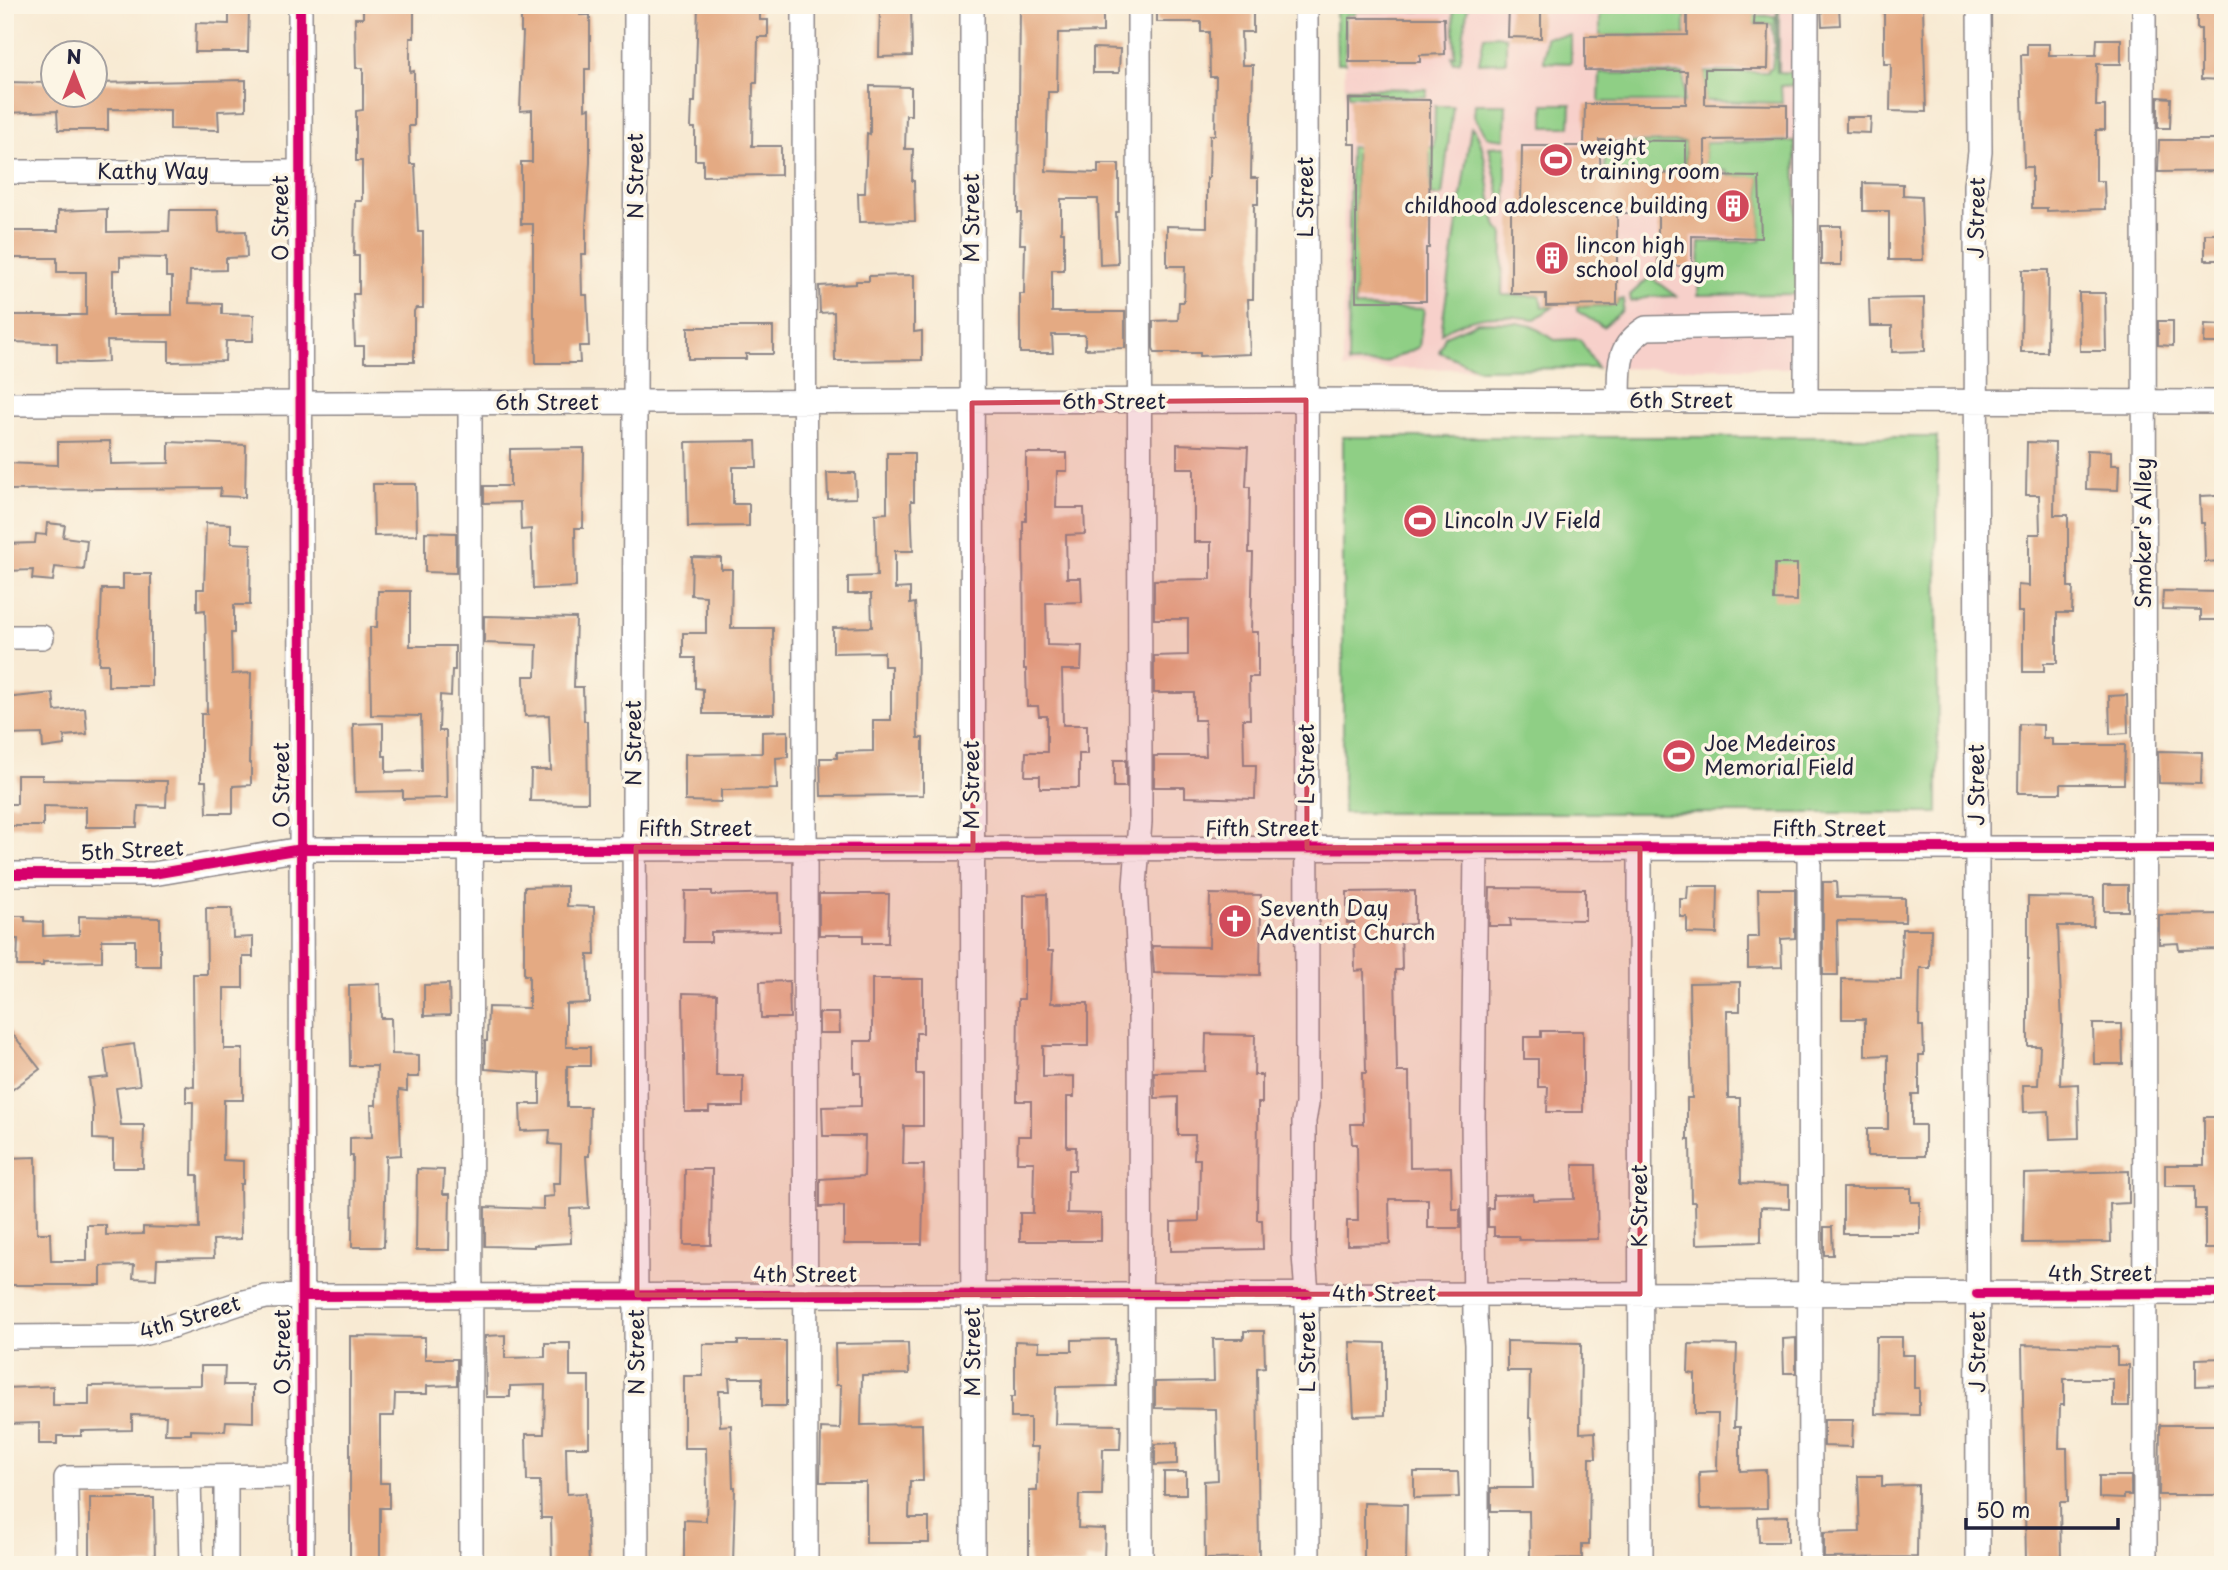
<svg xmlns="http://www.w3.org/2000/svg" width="2228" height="1570" font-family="'Playpen Sans',sans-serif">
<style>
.built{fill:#f7d0ca}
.green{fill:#8fcf85;stroke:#587860;stroke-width:2}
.building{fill:#e4aa83;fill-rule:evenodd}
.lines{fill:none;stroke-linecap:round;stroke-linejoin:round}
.minor-casing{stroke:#8d8687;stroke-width:26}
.minor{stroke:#fff;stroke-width:23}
.cycleway-casing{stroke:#fcf5e5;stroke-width:15}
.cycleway{stroke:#d6006c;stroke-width:10}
.marked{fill:#d1495b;fill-opacity:0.2;stroke:#d1495b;stroke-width:5;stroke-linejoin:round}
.labels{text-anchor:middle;stroke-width:7;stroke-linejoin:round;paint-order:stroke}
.poi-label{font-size:21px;fill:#22223b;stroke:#fcf5e5;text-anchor:start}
.street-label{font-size:21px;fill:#22223b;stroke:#fcf5e5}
</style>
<rect width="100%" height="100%" fill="#fcf5e5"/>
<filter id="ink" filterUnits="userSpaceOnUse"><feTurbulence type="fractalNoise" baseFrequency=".0143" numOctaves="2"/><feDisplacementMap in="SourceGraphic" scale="14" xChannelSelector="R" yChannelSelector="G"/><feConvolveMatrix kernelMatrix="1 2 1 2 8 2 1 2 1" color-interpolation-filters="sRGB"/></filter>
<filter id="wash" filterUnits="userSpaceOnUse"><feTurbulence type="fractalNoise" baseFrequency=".00686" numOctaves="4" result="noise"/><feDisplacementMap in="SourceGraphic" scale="28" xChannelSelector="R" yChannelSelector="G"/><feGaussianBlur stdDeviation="1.57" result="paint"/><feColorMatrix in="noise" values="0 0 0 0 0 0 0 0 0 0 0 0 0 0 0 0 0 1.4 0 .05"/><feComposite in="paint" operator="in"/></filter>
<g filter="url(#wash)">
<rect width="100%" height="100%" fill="#f8ead3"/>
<path class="built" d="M1345 5H1796L1802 368 1343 369Z"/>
<path class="green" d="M1336 5H1444V10L1355 11V15H1346L1345 63H1337Z
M1453 5H1468L1460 61 1453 62 1452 56H1455Z
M1607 5H1685V35L1600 36V7Z
M1773 5H1779V72L1795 73V85L1781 86 1782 103 1705 101V72H1768V69L1772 68 1774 46 1772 24 1705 23 1721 15 1775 16 1777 73V8Z
M1497 35 1506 37V62L1479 63 1484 36Z
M1571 35V63L1544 62 1546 37Z
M1600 73 1684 74V102H1599Z
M1347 88 1427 89 1426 97 1348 96Z
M1475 104H1506L1505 139 1488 137 1474 116Z
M1544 104H1571L1570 127H1544Z
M1435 106H1453L1442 196H1431L1430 153H1355L1357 256 1355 307 1424 309 1419 347 1384 363 1348 364 1350 147H1434Z
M1471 127C1488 136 1488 208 1498 229L1503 232 1502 295 1540 296 1542 307H1553L1535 319C1497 314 1475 313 1441 333Z
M1795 141 1798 294 1698 295 1700 242 1761 241 1759 178 1728 176 1727 171 1705 170V143Z
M1686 142 1685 173 1605 172 1604 143Z
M1506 146V202L1500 197 1489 147Z
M1650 277 1676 296 1648 297 1631 302 1630 295Z
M1624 299 1622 311 1603 327 1577 311V307L1617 305 1619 300Z
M1478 322 1517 323 1532 326 1555 340 1580 339 1597 368 1479 369 1439 352 1445 336Z
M1343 437H1937L1938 813H1343Z"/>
<g id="blocks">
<path class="building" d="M363 5H414V38H410V72L414 71V126H409L410 164H415L418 232H423V308H416L414 311V362H364V346H355L353 294H359V256H354L355 201H362V161H356V111L363 110V68H356L355 18H363Z
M521 5H580V15H590V69H585V109L590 108V162L586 225V254H581L582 295H587L589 346H579L580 363H536L535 317H533V224H521V162H532V110L520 111 523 32H521Z
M698 5H760V20H768V37H758L757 83H753L752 146H781V175L703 176V160H695V128H691L692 102H695Z
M911 5 912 56 879 57 880 6Z
M1020 5H1103V32L1058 33 1057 92H1048L1046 171 1098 173V164H1119V212H1116L1118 264 1100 265 1098 199H1061V232H1064V270H1052V312H1125V348L1085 349V335H1052L1053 353H1020V294H1024L1025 244H1020L1021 213H1018Z
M1157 5H1253V32H1241L1242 65H1253L1251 178H1258V204H1254L1253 299H1248L1250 354 1200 356V353H1155L1153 348V321L1178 320 1179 302H1184L1185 266H1167V226L1207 227V178H1209L1210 135H1215L1216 77H1210L1209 32H1201V22H1157Z
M1509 5H1541V38L1508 37Z
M1687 5H1755L1754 25H1769L1768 69H1705V104L1787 105V139L1705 140V176L1759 177 1761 238 1692 236V266H1658V213H1617V305L1546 306V294H1511V203H1521L1522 146H1584L1585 104H1686L1687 71 1585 70V36L1687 35ZM1599 140 1686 141V173L1601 175Z
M1821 5H1839L1840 25 1822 26Z
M1884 5 1923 7 1926 112 1890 111 1891 64H1884Z
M2197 5H2223V80L2201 79V29H2197Z
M229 7H249L248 52H195L196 23 229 24Z
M1349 18H1444L1445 54 1420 55V62H1349Z
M2097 39H2121V64H2097L2096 106H2105V130H2096V181H2104L2105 209 2047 211V208H2032V167H2024L2021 55H2027V44H2049V55H2096Z
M1093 48 1120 49 1119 73H1093Z
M246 80V110L218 111 219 130 170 129V110L108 109V130H58L57 111 5 113V82L52 83V94H94V83Z
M870 86 911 87V115H906L905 149H913L912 181H914L915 221 859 222 858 193H865L867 133 870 134Z
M2158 97 2171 98 2170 128H2158Z
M1349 99 1430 100 1429 248H1426V301H1356V144H1349Z
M1846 117H1871L1870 133 1846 132Z
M2159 140H2223V171L2158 172Z
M1863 183 1903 184V195L1921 196 1923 260H1889V211H1863Z
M107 209V232L169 231 170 210H218L219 232 246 231 247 257 226 258V270L190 271 189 303 222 304V314L254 315 253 341H226L225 361 169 362V342L107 341 108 362 87 363 57 362V343L5 342V315H86V272H57V258H5V231H58V211ZM120 257 166 258V277H172V315H113V270H120Z
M1821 226H1841V265H1821Z
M2205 234H2223V260H2205Z
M2022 270H2048L2047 352H2021Z
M914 275V332L922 331V360L835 361 834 312 820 313 819 286 856 284V281H869V276Z
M2079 293H2105L2106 351H2080Z
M1924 298 1925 351 1892 352V326H1870L1869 299Z
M2158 321H2173V346L2158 345Z
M2205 324 2223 325V343H2204Z
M688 327H773V354H746V359H688Z
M110 441 111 464 169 463V442L246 445 245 497 220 496 221 488 5 490V463L58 465V442Z
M756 441 757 467H733V504H749V526L688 527 686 442Z
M2027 442 2055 443 2054 515H2068V587H2073L2072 613H2057V663H2044V672H2023V612H2018V585L2029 586V534H2040L2039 495H2026Z
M1177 444 1248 447 1246 487H1250L1249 553H1253L1251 632H1258V677H1249L1250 719H1243L1244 765H1256L1255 799 1185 797V787H1154V756H1206L1205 720H1194V693H1154V656L1188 655V619H1154V580L1211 579V542H1194V468H1177Z
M584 448 583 528H575L576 587 533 589 531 529 521 530 520 502 484 503V486H510V449Z
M2087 450 2111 451V465H2119L2118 490 2086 489Z
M887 453H914V501H911L913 551H895V589L910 588V604L915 603 918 649 917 720 918 738H923V795L821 796 820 758H837V752L873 751V720H891V666H884V652L833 653V628L872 627 871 594H848V577L877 576 875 514 887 513Z
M1026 453H1067V471H1057L1056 508H1084L1085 534 1066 535 1067 578H1081L1082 602 1046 603 1047 645 1082 646 1081 670H1062L1063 725H1087V754H1079V788H1040V776H1025L1026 752H1047V716H1039L1038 706H1027L1026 669H1024L1023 521H1026Z
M827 473H855L856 498 828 499Z
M373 484H416L417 535 374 536Z
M2223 495V561L2205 562 2204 523H2201L2200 496Z
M47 523 65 525 63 537 87 540 84 570 55 567 53 581 32 579 33 570 5 571V544L35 543 36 534 46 535Z
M206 523 231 524V543L251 544 250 605H234V633H231L232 674 251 673 249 763H251V785L233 786V813H207L206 781H201V714H207L206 645 205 610 197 611V589H204Z
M425 532 456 533V573L425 572Z
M692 557 721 558V569H732L731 628H773L774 714H703V689L695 688V658H683V633H706V596L691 595Z
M1775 564H1797V601L1774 600Z
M123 574H151V686H108V664H99L102 589H123Z
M378 591H410V646H455V670H452L451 696 440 695 439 731H446L447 798 403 799V791L355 792 353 724 383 723V756H386V772L422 771 421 716 371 715 370 627H377Z
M2163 591 2223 592V620H2201V610L2162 609Z
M484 616 576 618 574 687H583L584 721H587L588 802 530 801 531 770H551L549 715 525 716 524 676H536L537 645 484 643Z
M53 693 55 711 85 708 87 734 64 736 65 745 43 748 42 734 5 735V698Z
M2127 695 2128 733 2110 734 2109 696Z
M2019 724 2043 725V738H2052V745H2125L2124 784H2061V793H2018Z
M788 731V757L776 758 777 789 721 790V802L685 801V754L762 753V732Z
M2158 751 2202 752 2201 784 2159 783Z
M1114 760H1126V787H1114Z
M17 775H42V780L167 781 166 807 138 806 137 827H86V807L43 806V826H5V804H17Z
M1823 882H1836L1837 897 1905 898V922L1837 921 1838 975H1823Z
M2104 885H2128V911H2104Z
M567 886V906L594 907 595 955H588L590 1003 566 1004V1047H590V1066H567V1107H590L589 1156H586L589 1208 570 1209 571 1243 534 1245V1247L485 1246V1207L543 1209V1197L554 1196 553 1183H560L561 1145 549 1144 550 1130 521 1131 520 1104H540V1073L485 1069V1041H487L488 1007 529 1008V975H524V887Z
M1688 886H1718L1717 934 1687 933V917H1680V899H1687Z
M1490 888 1585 889V920L1510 919 1511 926H1489Z
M1758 889H1795V938L1781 939 1782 967 1748 968V937H1759Z
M685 891H712V895L779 893 780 931 711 932V942H684Z
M1415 891V924L1401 925 1402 970H1395L1397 1072H1409L1410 1168 1451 1167 1452 1209H1460V1228H1428V1199H1389L1390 1244 1347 1245V1221H1358L1357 1144H1352L1351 1124H1363L1362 1073H1366L1364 970 1355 971 1354 923H1347V892Z
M819 894H889L888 943H863V935H819Z
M1047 894 1048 951H1053L1051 1003H1088V1046H1043V1077L1074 1076V1097H1067V1147H1076L1075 1170H1068L1067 1213 1101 1214V1241H1020V1213H1033L1034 1162H1017L1018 1136H1031V1101H1017L1018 999H1024V895Z
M1210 894 1261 895 1260 975 1154 973 1152 946 1209 947Z
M2028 897 2094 898 2093 926H2058L2062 1025 2060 1085 2078 1084 2079 1138 2050 1139 2049 1111 2024 1112 2023 1085H2038L2040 1046H2028Z
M206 908H232L233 938 253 937V957H243V988H224V1049H243V1100H224L223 1160 243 1161V1184H240L241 1239 213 1240 214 1258 157 1259 156 1279 133 1278 134 1265 101 1266V1285H5V1238H10L9 1179H5V1158L36 1157 37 1233H50L51 1261H87V1225H106V1235L143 1234V1227L199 1229 198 1175H192L193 1102H186V1086L194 1087 193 974H207Z
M2223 914V949L2179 950 2178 943 2159 944V915Z
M5 916H25V921L43 922V936L79 935V916L160 918V966H135V940H102V961L43 962V966H17L18 939H5Z
M1902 929H1931L1930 968H1920L1919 1026H1923L1924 1055H1919V1094H1912V1125H1925V1156H1867V1129H1888V1055L1865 1056V1019H1842V979L1901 980Z
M872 979H923V1033H916V1074H923V1126H904L903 1165H924L922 1244H844V1206L820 1207V1179L864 1176 865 1136H823L822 1107 861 1106V1073H854V1041H872Z
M789 981 790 1018H761L760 982Z
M1740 982V1011H1727L1728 1098H1740L1741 1183 1789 1185V1208L1761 1207V1242L1696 1244 1695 1202H1691L1690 1140H1687V1098H1692L1689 983Z
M380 984 381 1018H391L392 1054 419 1055V1077H407V1091L399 1090 401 1155 386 1156 384 1247H352L353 1156H350V1138L372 1137 371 1105H376L377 1066H350L349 985Z
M449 984 450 1015 424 1016V985Z
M683 993 717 994 716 1076H743V1107H709V1112H685Z
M819 1013H839L840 1033H819Z
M5 1024 40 1069 5 1095Z
M2093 1024H2122L2123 1064H2094Z
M1541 1031H1583V1112H1547L1548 1087H1538V1059H1524V1037H1541Z
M1206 1034 1255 1035 1254 1075H1262V1103H1258L1257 1220H1262L1263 1249 1171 1251V1222L1199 1221 1200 1159H1194L1195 1135H1178V1097L1155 1098 1154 1072 1205 1071Z
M134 1044 140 1085 116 1088 121 1125H144L143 1168H113V1140L93 1139V1108L89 1079 108 1077 104 1048Z
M2204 1117H2223V1249H2205V1209H2195V1186H2165V1165H2204Z
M1573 1165H1596L1598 1239 1519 1240 1518 1236H1494V1227H1488V1208H1493V1195L1533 1194V1200L1574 1199Z
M417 1169 444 1170 443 1194H450L449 1250H416Z
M685 1169H712L711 1245H684Z
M2129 1171V1203L2110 1204 2111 1242 2023 1243 2024 1174Z
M1843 1188H1911V1202H1920V1234H1843Z
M1824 1227H1832L1833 1255H1824Z
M1244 1331H1264L1265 1367 1257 1368 1259 1558 1205 1559 1204 1481 1218 1480 1216 1409 1155 1408V1382L1214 1381 1213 1339H1244Z
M505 1335V1358L545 1357V1343H570V1376H589V1447H566L567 1494 586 1493 589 1565H552L551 1518H541L540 1481H527L526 1434H544L545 1385 510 1386V1397H486L485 1336Z
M350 1336 425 1337V1359H457V1385L427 1386V1394H395L394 1416H380V1483H389V1508H380V1565H350Z
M1876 1337H1902V1355H1914V1388H1919V1415L1875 1414Z
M1796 1338V1373H1784L1783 1339Z
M1115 1339 1116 1386 1056 1387 1055 1424 1121 1425 1120 1449H1103L1102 1495H1079L1078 1528 1105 1529 1104 1559H1086V1565H1029V1491H1037L1038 1447H1030V1418H1011V1397H1015V1341L1039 1342V1351H1072V1340Z
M738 1341H786V1406H762V1378H729L730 1391H719L720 1426 731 1425 733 1487H735L733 1565H684V1520L706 1521 707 1489 706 1448H684V1376H703V1344H738Z
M1507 1341 1581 1343 1580 1433 1595 1432 1596 1458H1590L1589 1544H1582V1558L1530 1559 1529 1511H1491V1488H1533L1531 1418H1529L1530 1371H1507Z
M1350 1342 1385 1343V1415L1354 1416Z
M908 1343 909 1374 862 1375 861 1425 922 1424 923 1481H910L909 1518H929V1543H866V1482H820L821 1428 840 1429 841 1385H836L835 1344Z
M1689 1344 1737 1345 1734 1427H1740V1471L1766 1470 1767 1508 1700 1509 1699 1472 1717 1471 1718 1414H1695V1374L1688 1373Z
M2022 1345 2117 1347V1365H2129V1406H2113V1379H2064V1405H2060L2059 1448H2067L2068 1502H2060L2061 1560 2026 1561Z
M2223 1358V1385L2196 1386V1359Z
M201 1366H225L224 1385H253V1422L226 1421 225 1431 191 1430V1434H165L166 1416 132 1415V1430L81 1431V1436H57V1444H39V1423L5 1424V1388L53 1386V1405H89V1386L201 1385Z
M1824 1420H1853L1852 1447 1824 1446Z
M2160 1425H2223V1495H2159Z
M1177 1443V1464L1155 1465V1444Z
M1164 1472H1186V1494H1164Z
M1414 1472H1458L1459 1497 1414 1498Z
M1858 1476H1882V1486L1918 1485 1917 1557 1824 1558V1533L1860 1532Z
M2099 1476H2131V1495H2124V1499L2099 1498Z
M90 1498H154L155 1565H90Z
M1364 1503 1407 1504 1406 1565H1364Z
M1788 1516V1542H1759L1758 1517Z"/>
</g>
</g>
<g filter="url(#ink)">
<use href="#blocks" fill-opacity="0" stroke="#8d8687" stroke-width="2"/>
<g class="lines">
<g class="minor-casing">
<path id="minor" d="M300 5 302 1565
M636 5 634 814 637 1565
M804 5 806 1565
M972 5 973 1565
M1139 5 1140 822 1135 885 1140 982 1141 1565
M1306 5 1307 1104 1304 1121V1255L1307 1294 1308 1565
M2144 5 2145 1565
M5 172H300
M1619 401C1620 367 1615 348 1646 328L1806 325
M1806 401 1807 5
M470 403 471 1565
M5 404 1277 400 2223 402
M5 637H42
M1476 848 1473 1117 1475 1319 1477 1344V1565
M1640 848 1641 1565
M1809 848 1810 1565
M5 874H153L301 849 2223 848
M5 1337 134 1336 166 1328 240 1303 266 1297 302 1296 2223 1293
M189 1478 191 1565
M67 1565 66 1478 302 1476
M226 1565V1477
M1978 1565 1976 185 1980 152 1979 5"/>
</g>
<use href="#minor" class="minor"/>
<g class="cycleway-casing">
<path id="cycleway" d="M300 5 302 1565
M5 874H153L301 849 2223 848
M1977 1294 2223 1293
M302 1296 1307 1294"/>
</g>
<use href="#cycleway" class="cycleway"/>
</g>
</g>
<path class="marked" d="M1306 400 1307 848H1640V1294L637 1295 636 847 973 849 972 403Z"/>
<defs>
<g id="stadium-disc" transform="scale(1.75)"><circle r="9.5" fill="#d1495b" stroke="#fcf5e5"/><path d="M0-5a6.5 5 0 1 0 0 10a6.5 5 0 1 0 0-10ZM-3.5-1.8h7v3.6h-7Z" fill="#fff"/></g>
<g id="building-disc" transform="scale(1.75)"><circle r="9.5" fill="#d1495b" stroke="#fcf5e5"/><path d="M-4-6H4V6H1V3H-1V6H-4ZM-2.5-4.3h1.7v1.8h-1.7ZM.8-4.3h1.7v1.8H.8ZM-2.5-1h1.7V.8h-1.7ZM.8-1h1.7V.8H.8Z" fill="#fff"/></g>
<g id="church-disc" transform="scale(1.75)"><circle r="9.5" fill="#d1495b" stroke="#fcf5e5"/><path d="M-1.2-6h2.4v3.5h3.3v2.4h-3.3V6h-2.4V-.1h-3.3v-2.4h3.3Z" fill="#fff"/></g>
</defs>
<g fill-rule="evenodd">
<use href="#stadium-disc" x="1556" y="160"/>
<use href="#building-disc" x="1733" y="206"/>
<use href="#building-disc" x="1552" y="258"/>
<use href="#stadium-disc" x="1420" y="521"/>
<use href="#stadium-disc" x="1679" y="756"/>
<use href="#church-disc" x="1235" y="921"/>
</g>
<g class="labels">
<g class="poi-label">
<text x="1580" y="155">weight<tspan x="1580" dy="24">training room</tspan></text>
<text x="1708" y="213" text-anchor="end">childhood adolescence building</text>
<text x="1576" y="253">lincon high<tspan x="1576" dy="24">school old gym</tspan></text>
<text x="1444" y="528">Lincoln JV Field</text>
<text x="1704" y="751">Joe Medeiros<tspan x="1704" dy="24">Memorial Field</tspan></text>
<text x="1260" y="916">Seventh Day<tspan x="1260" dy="24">Adventist Church</tspan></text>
</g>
<g class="street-label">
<text x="153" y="179">Kathy Way</text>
<text transform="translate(636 176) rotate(-90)" y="7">N Street</text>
<text transform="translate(1306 197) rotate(-90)" y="7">L Street</text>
<text transform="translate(281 218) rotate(-90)" y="7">O Street</text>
<text transform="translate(972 218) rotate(-90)" y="7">M Street</text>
<text transform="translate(1977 218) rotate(-89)" y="7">J Street</text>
<text x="1681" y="408">6th Street</text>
<text x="1114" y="409">6th Street</text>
<text x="547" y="410">6th Street</text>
<text transform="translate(2144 533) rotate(-90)" y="7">Smoker's Alley</text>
<text transform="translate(634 743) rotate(-90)" y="7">N Street</text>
<text transform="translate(1307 764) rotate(-90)" y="7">L Street</text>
<text transform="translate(282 785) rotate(-90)" y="7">O Street</text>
<text transform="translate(972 785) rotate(-90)" y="7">M Street</text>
<text transform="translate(1977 785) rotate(-90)" y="7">J Street</text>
<text x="695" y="836">Fifth Street</text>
<text x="1262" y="836">Fifth Street</text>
<text x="1829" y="836">Fifth Street</text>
<text transform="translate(132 851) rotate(-3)" y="7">5th Street</text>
<text transform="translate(1640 1206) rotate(-90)" y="7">K Street</text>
<text x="2100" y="1281">4th Street</text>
<text x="805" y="1282">4th Street</text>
<text x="1384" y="1301">4th Street</text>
<text transform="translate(190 1318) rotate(-17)" y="7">4th Street</text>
<text transform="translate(283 1352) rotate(-90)" y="7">O Street</text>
<text transform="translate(637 1352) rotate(-90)" y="7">N Street</text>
<text transform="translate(973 1352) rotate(-90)" y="7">M Street</text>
<text transform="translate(1308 1352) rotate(-90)" y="7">L Street</text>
<text transform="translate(1978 1352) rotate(-90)" y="7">J Street</text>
</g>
</g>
<rect width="2228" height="1570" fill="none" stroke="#fcf5e5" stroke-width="28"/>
<g transform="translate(74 74)"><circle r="33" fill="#fcf5e5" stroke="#a5a1a1" stroke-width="2"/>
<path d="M0-5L12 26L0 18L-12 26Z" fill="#d1495b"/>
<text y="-10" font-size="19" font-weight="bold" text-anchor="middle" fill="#22223b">N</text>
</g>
<path d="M1966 1518v10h152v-10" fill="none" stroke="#22223b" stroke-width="3.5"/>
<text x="1976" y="1518" font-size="21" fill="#22223b" stroke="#fcf5e5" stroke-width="5" paint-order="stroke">50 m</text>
</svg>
